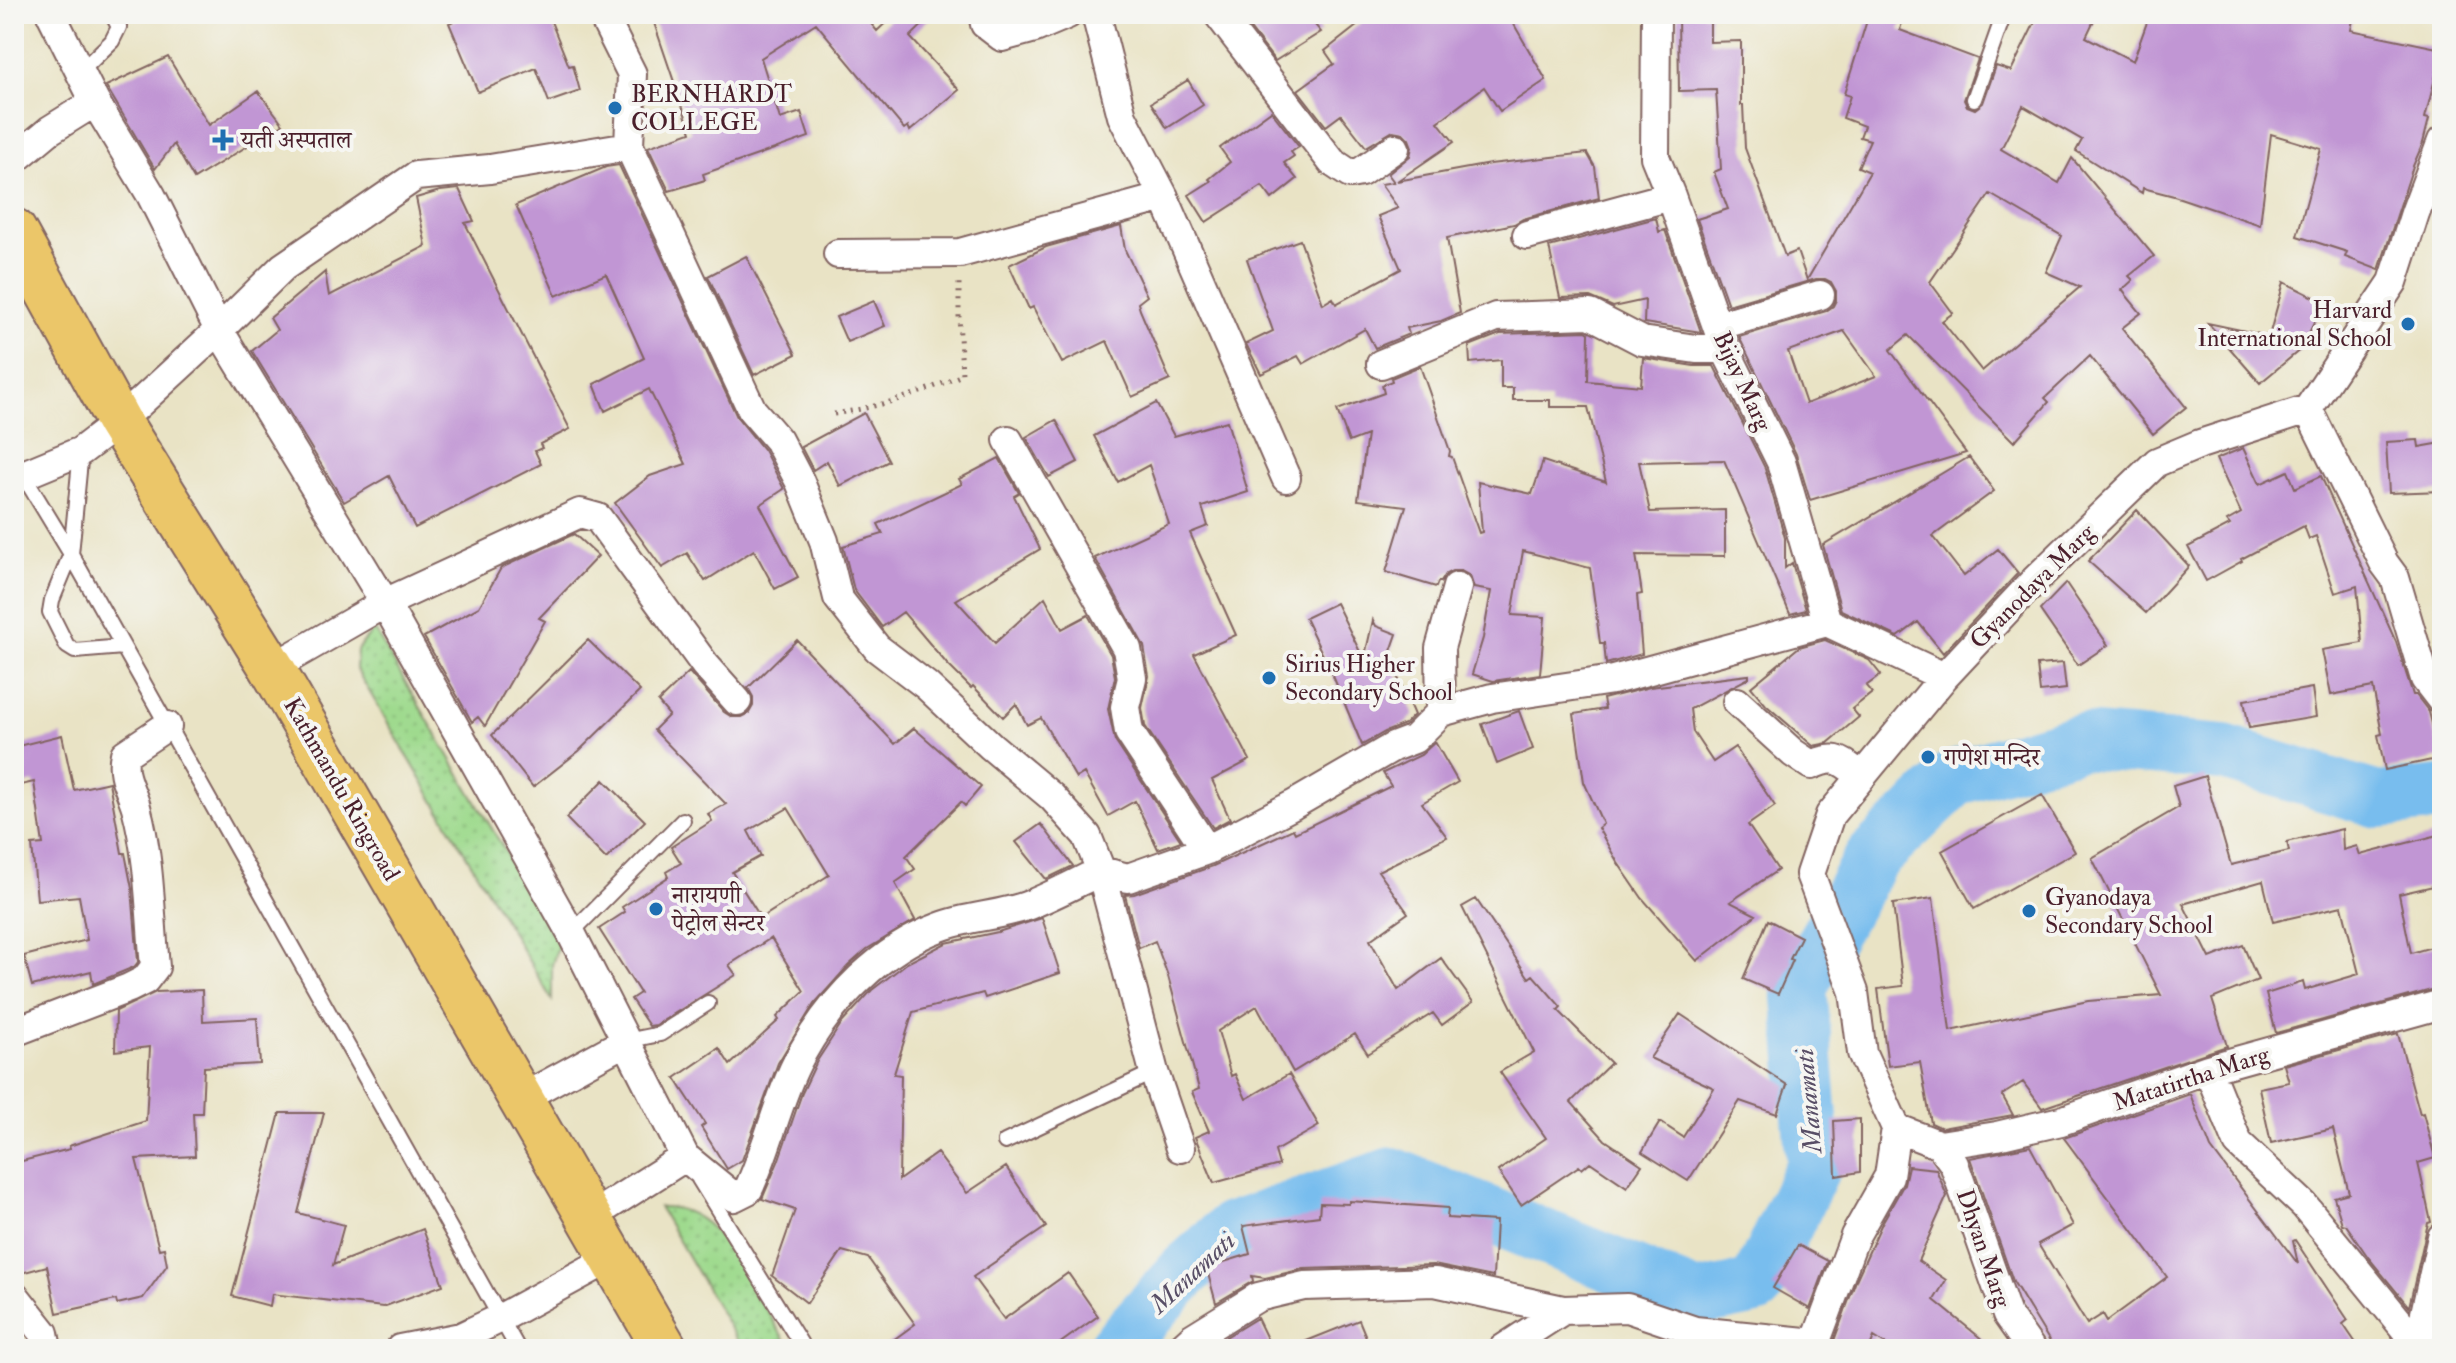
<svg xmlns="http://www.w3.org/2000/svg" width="2456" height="1363" font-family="'IM FELL Double Pica','Noto Serif Devanagari',serif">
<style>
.grass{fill:url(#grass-dots);stroke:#747c5c;stroke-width:2}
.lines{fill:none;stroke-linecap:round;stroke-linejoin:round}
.river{stroke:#78bdee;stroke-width:56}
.building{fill:#c196d4;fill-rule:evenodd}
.lane-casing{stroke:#826461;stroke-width:18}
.street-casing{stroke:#826461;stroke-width:32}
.highway-casing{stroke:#826461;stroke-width:48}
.path{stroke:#826461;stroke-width:5;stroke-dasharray:2 6;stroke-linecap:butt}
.lane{stroke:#fff;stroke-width:14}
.street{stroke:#fff;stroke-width:28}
.highway{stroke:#ebc669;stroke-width:44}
.poi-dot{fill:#1f6fb2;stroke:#f6f6f2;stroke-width:3}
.labels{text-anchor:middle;stroke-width:8;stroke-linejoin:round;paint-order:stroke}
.poi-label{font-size:24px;fill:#4a1f2b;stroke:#f6f6f2;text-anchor:start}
.street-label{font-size:24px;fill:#4a1f2b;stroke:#f6f6f2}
.water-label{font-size:26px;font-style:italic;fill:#584e66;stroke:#f6f6f2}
</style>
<defs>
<pattern id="grass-dots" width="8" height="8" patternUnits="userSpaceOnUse" patternTransform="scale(2)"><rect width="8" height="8" fill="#9fda8e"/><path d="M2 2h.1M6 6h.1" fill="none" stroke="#8abb7b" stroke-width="1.8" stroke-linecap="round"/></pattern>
</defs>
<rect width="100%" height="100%" fill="#f6f6f2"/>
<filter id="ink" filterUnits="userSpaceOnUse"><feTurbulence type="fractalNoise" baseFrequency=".0125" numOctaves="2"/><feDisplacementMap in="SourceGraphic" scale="16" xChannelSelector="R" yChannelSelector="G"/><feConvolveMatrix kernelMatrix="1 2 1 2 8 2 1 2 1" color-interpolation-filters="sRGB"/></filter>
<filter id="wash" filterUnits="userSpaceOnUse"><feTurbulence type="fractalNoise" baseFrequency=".006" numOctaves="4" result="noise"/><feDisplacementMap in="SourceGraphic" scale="32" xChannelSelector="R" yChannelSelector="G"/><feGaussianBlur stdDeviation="1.8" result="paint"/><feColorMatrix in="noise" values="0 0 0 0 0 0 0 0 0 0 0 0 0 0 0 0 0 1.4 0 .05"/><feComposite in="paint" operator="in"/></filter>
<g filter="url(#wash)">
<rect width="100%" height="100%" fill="#e9e3c5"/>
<path class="grass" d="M374 629 559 942 552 965V1000L356 669 357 650Z
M659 1207C707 1205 729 1249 751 1284 764 1306 777 1327 790 1349H742Z"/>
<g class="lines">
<path class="river" d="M1115 1349 1185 1271 1231 1230 1392 1175 1697 1299 1756 1287 1814 1165 1799 987 1871 859 1955 778 2082 741 2224 753 2378 800 2442 794"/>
</g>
<g id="blocks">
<path class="building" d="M470 14H548L569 66 573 65 580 91 549 102 536 68 478 92 449 23Z
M651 14H863L877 31 895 14H934L910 37 959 90 910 131 908 126 904 129 816 23 761 58 780 119 801 112 809 137 703 174 705 180 669 191 648 147 691 132Z
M1239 14H1306L1321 32 1275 61Z
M1372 14H1508L1546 80 1500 111 1484 87 1438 122 1454 142 1397 181 1490 164 1587 153 1595 167 1599 198 1523 219 1514 224 1447 238 1460 313 1441 321 1407 328 1409 334 1375 348 1365 329 1303 364 1298 356 1261 374 1246 344 1273 331 1247 259 1300 240 1323 304 1333 298 1336 304 1401 269 1378 216 1398 208 1381 184 1394 182 1388 174 1410 156 1412 147 1409 139 1403 133 1393 131 1366 147 1341 115 1326 126 1298 90 1334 64 1325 51Z
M1678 14H1710V42L1741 41V105H1743L1745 148 1785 256 1797 251 1807 280 1870 172 1858 167 1870 140 1860 137 1864 126 1843 118 1850 96 1844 94 1869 14H1904L1900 30 1978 59 1964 100 1967 106 1975 109 1983 103 1996 66 2011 71 2039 14H2097L2086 37 2133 61 2150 14H2354L2351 30 2442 49V51L2425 118 2429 119 2423 143 2413 166 2379 270 2345 257 2347 252 2297 236 2321 149 2271 134 2260 225 2174 196 2143 188 2142 193 2076 151 2082 140 2023 106 2001 149 2059 183 2072 158 2154 256 2129 276 2133 280 2122 290 2141 313 2122 328 2186 407 2153 434 2090 356 2045 398 2049 402 2014 442 1908 335 1890 350 1966 453 1810 500 1796 454 1739 337 1826 311 1833 306 1836 300V291L1831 282 1825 279H1816L1728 305 1697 219 1728 209 1714 172 1721 169 1716 90 1679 91ZM1990 194 2062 236 2046 272 2080 287 1982 371 1942 321 1953 313 1930 282ZM1844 331 1876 376 1806 404 1788 351Z
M168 57 209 125 258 91 283 124 194 179 174 144 155 169 106 86Z
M1188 80 1203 105 1167 128 1151 103Z
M1271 111 1299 147 1291 152 1294 156 1284 163 1297 179 1272 199 1262 186 1206 222 1189 195 1211 181 1209 179 1230 162 1220 148Z
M619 165 737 417 764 450 784 489 760 505 798 577 775 589 754 550 705 581 687 553 662 568 615 503 650 476 686 464 649 389 605 411 594 384 644 358 606 274 556 296 516 205 606 167Z
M459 189 474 221 465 223 570 429 540 444 542 448 535 451 541 464 415 528 389 476 344 502 252 351 277 330 270 318 325 272 329 296 426 246 416 198 440 191Z
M1656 218 1659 232 1665 230 1701 332 1644 323 1645 300 1613 307 1590 297 1560 298 1549 247Z
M1121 226 1125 250 1147 296 1138 303 1140 310 1170 380 1132 397 1107 341 1062 363 1033 307 1029 309 1009 265 1046 247Z
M746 256 796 354 754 375 708 276Z
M2284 282 2324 302 2308 335 2313 339 2260 383 2208 323 2269 336Z
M874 301 885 326 847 342 836 317Z
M1586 331 1589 333 1588 381 1641 386 1643 358 1694 366H1714L1765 468 1785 538V568L1792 563 1806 610 1790 614 1724 460 1639 462 1650 512 1725 510V556L1636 555 1642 594 1637 595 1642 654 1606 664 1604 643H1600L1590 568 1523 551 1512 615 1545 617 1540 674 1493 681 1472 674 1483 638 1491 591 1474 588 1470 576 1461 571H1452L1446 574 1441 582H1438L1436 587 1386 572 1406 506 1358 500 1367 435 1349 442 1337 410 1384 393 1382 385 1392 381 1391 378 1420 366 1450 451 1449 456 1452 457 1479 533 1482 532 1478 482 1532 494 1543 461 1606 482 1588 407H1550V400H1513V388H1501V360L1470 363 1469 346 1500 334Z
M1156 403 1174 436 1227 421 1248 492 1202 507 1208 526 1190 533 1236 635 1194 654 1250 760 1212 780 1230 819 1213 828 1145 726 1142 708 1149 676 1144 646 1095 558 1169 524 1149 465 1118 482 1094 436Z
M864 413 889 461 840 486 827 461 813 470 801 447Z
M1056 420 1078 462 1049 477 1026 437Z
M2418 440 2419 447 2442 443V491L2389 493 2386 442Z
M2243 448 2260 484 2288 471 2295 488 2321 476 2396 642 2413 695H2416L2429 712 2441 758 2385 770 2378 735 2382 734 2373 687 2331 695 2322 650 2362 643 2357 586 2335 593 2316 536 2309 539 2304 526 2241 559 2242 561 2206 581 2188 547 2230 525 2227 521 2241 513 2216 459Z
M1969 457 1994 491 1933 536 1964 576 1998 549 2018 573 1943 653 1918 622 1898 637 1841 610 1823 545Z
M999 458 1019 493 1014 496 1040 549 956 600 995 643 1045 597 1062 629 1088 615 1111 655 1115 677 1108 709 1115 741 1181 841 1158 849 1135 801 1108 816 1084 773 1076 778 1041 718 1027 725 1016 704 1003 717 973 686 971 688 947 664 903 612 882 627 854 590 843 546 883 534 878 524 962 484 959 479Z
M2137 510 2189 566 2146 613 2088 561Z
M574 534 598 556 539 618 545 621 485 726 478 717 472 722 424 637 479 607 501 568Z
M2066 583 2108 645 2078 665 2040 610Z
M1336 603 1364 660 1373 620 1376 626 1397 634 1389 657 1414 715 1405 724 1385 732 1362 745 1333 676 1305 618Z
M588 640 640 691 579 751 533 787 492 735Z
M797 640 895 744 914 728 981 787 965 806 961 802 906 856 915 869 895 883 915 920 867 949 848 966 814 1004 778 1063 742 1160 727 1169 701 1127 705 1124 675 1078 719 1048 730 1065 779 1020 777 1017 804 991 771 938 729 965 736 975 656 1025 649 1026 631 999 640 993 599 929 625 912 622 907 668 877 666 872 681 863 671 847 712 821 708 814 726 804 654 730 669 715 658 702 689 672 724 712 732 717H741L749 713 753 706V697L748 688ZM788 808 829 875 761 918 732 872 761 856 748 831Z
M1825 640 1869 660 1881 675 1866 686 1872 693 1852 709 1859 717 1828 743 1813 746 1766 705 1751 687 1799 647Z
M2063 663 2066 689 2040 692 2037 665Z
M1749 675V678L1690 709 1693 732 1713 762 1735 747 1775 806 1748 825 1778 870 1730 902 1756 915 1697 961 1642 898 1618 863 1598 828 1603 824 1584 782 1574 714 1605 709 1603 699 1650 687Z
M2312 688 2316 717 2249 728 2244 700Z
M1519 711 1533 749 1497 764 1482 724Z
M62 735 74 790 109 782 122 853H125L132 889 138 962 134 967 122 972 93 984 91 971 32 986 24 956 87 940 79 896 37 900 32 845 43 844 34 782 21 785 14 752V747Z
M1435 742 1458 782 1422 803 1447 837 1378 871 1408 913 1370 940 1398 990 1441 958 1473 1002 1442 1025 1433 1013 1368 1054 1355 1034 1293 1072 1257 1006 1218 1031 1231 1076 1235 1074 1246 1099 1289 1074 1319 1126 1275 1151 1279 1165 1214 1183 1195 1137 1209 1131 1192 1092 1199 1089 1168 976 1155 941 1139 948 1125 895 1134 894 1213 866 1293 829 1295 833 1391 786 1383 773 1421 755Z
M2205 776 2231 865 2289 851 2287 842 2342 829 2343 850 2357 846 2360 855 2442 834V884L2399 894 2411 953 2442 944V987L2276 1033 2266 994 2303 982 2305 990 2359 974 2342 906 2273 922 2263 881 2183 904 2210 958 2243 945 2258 980 2212 999 2227 1046 2042 1108 2023 1082 2002 1095 2013 1115 1942 1128 1931 1123 1920 1062 1888 1066 1878 989 1903 986 1893 904 1933 898 1950 1031 2088 1001 2161 995 2092 858 2179 807 2173 786Z
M604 780 645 821 606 859 566 818Z
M2042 795 2075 852 1974 909 1942 851Z
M1041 824 1073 866 1046 879 1016 842Z
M1476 899 1529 978 1533 975 1561 1007 1558 1010 1611 1063 1571 1102 1605 1140 1642 1165 1627 1187 1590 1162 1582 1169 1579 1166 1521 1205 1498 1171 1546 1138 1500 1072 1534 1052 1462 907Z
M1042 918 1060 973 985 998 983 993 913 1012 894 1074 901 1075 899 1180 937 1153 967 1193 1006 1167 1046 1227 973 1277 1004 1319 1068 1273 1098 1316 1052 1349H881L915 1324 868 1258 842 1251 807 1303 772 1276 795 1210 762 1199 778 1162 802 1093 817 1061 841 1024 872 990 907 963 946 943 998 932Z
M1768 920 1801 937 1790 959 1793 960 1778 994 1743 979Z
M202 990 203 1021 257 1018 260 1064 204 1067 202 1113H193L195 1156 136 1159 159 1249 164 1248 167 1265 143 1298 117 1304 116 1300 57 1313 47 1266 14 1275V1163L70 1149 69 1146 146 1121 150 1047 115 1051 116 1011 156 992Z
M1680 1014 1787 1085 1777 1114 1740 1101 1688 1181 1642 1152 1660 1122 1683 1137 1714 1088 1650 1058Z
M2398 1034 2420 1114 2423 1113 2435 1158 2418 1163 2431 1222 2428 1223 2409 1307 2368 1257 2346 1225 2342 1224 2334 1197 2349 1193 2333 1129 2271 1143 2259 1088 2289 1082 2284 1065Z
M2190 1094 2211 1148 2298 1264 2293 1241 2295 1240 2348 1320 2343 1324 2360 1349H2048L2052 1345 2013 1281 1970 1158 2030 1146 2073 1225 2038 1244 2087 1324 2103 1314 2107 1321 2167 1277 2064 1138Z
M280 1113H324L298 1213 344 1225 333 1265 423 1229 443 1285 383 1307 272 1294 270 1306 232 1296Z
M1860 1119V1172L1836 1176 1834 1121Z
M1908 1166 1936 1169 1947 1196 1918 1261 1946 1280 1934 1300 1994 1349H1893L1874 1337 1869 1349H1831L1857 1278 1882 1223 1904 1184Z
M1349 1201 1448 1208 1447 1218 1496 1221 1493 1277 1434 1265 1303 1269 1265 1278 1252 1276 1253 1281 1216 1303 1207 1270 1201 1269 1250 1254 1243 1226 1319 1216 1320 1203 1349 1204Z
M1798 1245 1828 1261 1810 1309 1773 1288Z
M1257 1318 1272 1349H1229L1226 1337Z
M1359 1320 1371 1349H1289V1348Z"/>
</g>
</g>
<g filter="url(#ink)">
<use href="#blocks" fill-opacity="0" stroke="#826461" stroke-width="2"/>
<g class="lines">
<g class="lane-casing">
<path id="lane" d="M80 72 112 41 119 27 112 14
M1974 99 2004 14
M81 451 71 554 52 600 50 612 67 646 75 651 123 647
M14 460 71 554 518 1349
M571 933 683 820
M626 1041 660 1034 708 1003
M1005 1142 1154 1072
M699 1179 804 1349"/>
</g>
<g class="street-casing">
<path id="street" d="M51 14 95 102
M602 14 632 74 629 146 752 410 778 440 800 482 824 541 838 598 877 648 927 686 991 746 1052 797 1087 836 1101 871 1154 1072 1180 1148
M983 14 985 24 1002 37 1035 28 1068 14
M1094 14 1098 22 1122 116 1164 197 1286 478
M1218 14 1332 162 1350 174 1361 172 1395 148
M1656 14 1655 157 1671 196 1725 349 1781 462 1827 622 1944 677
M14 160 50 130 95 102 151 195 219 330 385 603 571 933 626 1041 522 1098
M1527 235 1671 196
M838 254 960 253 1164 197
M1717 326 1820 295
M1381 364 1496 317 1590 314 1642 341 1696 349H1725
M2308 409 2384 563 2395 578 2425 679 2442 701
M1008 440 1127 649 1132 678 1125 707 1129 732 1207 850
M14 475H23L81 451 119 422 219 330 283 267 416 176 490 169 629 146
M1457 587 1440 648 1441 712 1492 698 1613 680 1827 622
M272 668 385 603 580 513 598 518 705 665 737 701
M1737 702 1793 753 1811 765C1837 754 1840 760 1861 776
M14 1032 129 988 145 980 155 967C150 914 150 858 136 807 130 787 120 775 125 754L167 726
M626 1041 685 1157
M2208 1069 2238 1143 2304 1205 2418 1345 2424 1349
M1896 1128 1940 1145 1997 1136 2061 1121 2208 1069 2442 1004
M1940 1145 1954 1164 2007 1315 2031 1349
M589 1218 685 1157 734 1197 748 1190C769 1146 778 1096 802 1053 832 999 881 949 940 927 968 916 1001 916 1029 905 1054 895 1078 882 1101 871L1128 878 1207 850 1293 805 1393 747 1414 739 1441 712
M14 1295 44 1333 47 1349
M2418 1345 2442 1237
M400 1349 461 1337 499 1319 611 1258
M1180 1349 1192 1338 1258 1297 1304 1286 1435 1282 1563 1310
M1503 1349 1563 1310 1627 1308 1695 1331 1815 1343
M1813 1349 1855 1236 1889 1176 1896 1128 1862 1053 1854 992 1810 874 1830 815 1944 677 2034 581 2157 462 2200 444 2308 409 2393 282 2415 213 2442 141"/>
</g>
<g class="highway-casing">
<path id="highway" d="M14 231 119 422 272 668 665 1349"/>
</g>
<path class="path" d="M834 414C883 406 917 395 962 375L959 316V282"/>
<use href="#lane" class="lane"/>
<use href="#street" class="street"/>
<use href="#highway" class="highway"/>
</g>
</g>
<g class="poi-dot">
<circle cx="615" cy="108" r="8"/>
<path d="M219 128h8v8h8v8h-8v8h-8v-8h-8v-8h8z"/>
<circle cx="2408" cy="324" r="8"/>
<circle cx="1269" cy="678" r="8"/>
<circle cx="1928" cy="757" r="8"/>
<circle cx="656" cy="909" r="8"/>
<circle cx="2029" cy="911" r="8"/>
</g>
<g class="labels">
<g class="poi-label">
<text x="631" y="102">BERNHARDT<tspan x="631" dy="28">COLLEGE</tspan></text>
<text x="241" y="148">यती अस्पताल</text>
<text x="2392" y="318" text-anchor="end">Harvard<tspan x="2392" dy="28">International School</tspan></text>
<text x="1285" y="672">Sirius Higher<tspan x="1285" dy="28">Secondary School</tspan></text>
<text x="1944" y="765">गणेश मन्दिर</text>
<text x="672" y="903">नारायणी<tspan x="672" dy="28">पेट्रोल सेन्टर</tspan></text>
<text x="2045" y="905">Gyanodaya<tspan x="2045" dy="28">Secondary School</tspan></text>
</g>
<g class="street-label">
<text transform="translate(1743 381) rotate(65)" y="8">Bijay Marg</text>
<text transform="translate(2032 586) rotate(-45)" y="8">Gyanodaya Marg</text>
<text transform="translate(342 789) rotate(60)" y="8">Kathmandu Ringroad</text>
<text transform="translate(2191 1078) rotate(-18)" y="8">Matatirtha Marg</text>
<text transform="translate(1984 1248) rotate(71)" y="8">Dhyan Marg</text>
</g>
<g class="water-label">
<text transform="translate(1808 1101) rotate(-95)" y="9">Manamati</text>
<text transform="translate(1192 1272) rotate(-43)" y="9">Manamati</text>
</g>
</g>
<rect width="2456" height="1363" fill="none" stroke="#f6f6f2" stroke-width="48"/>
</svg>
